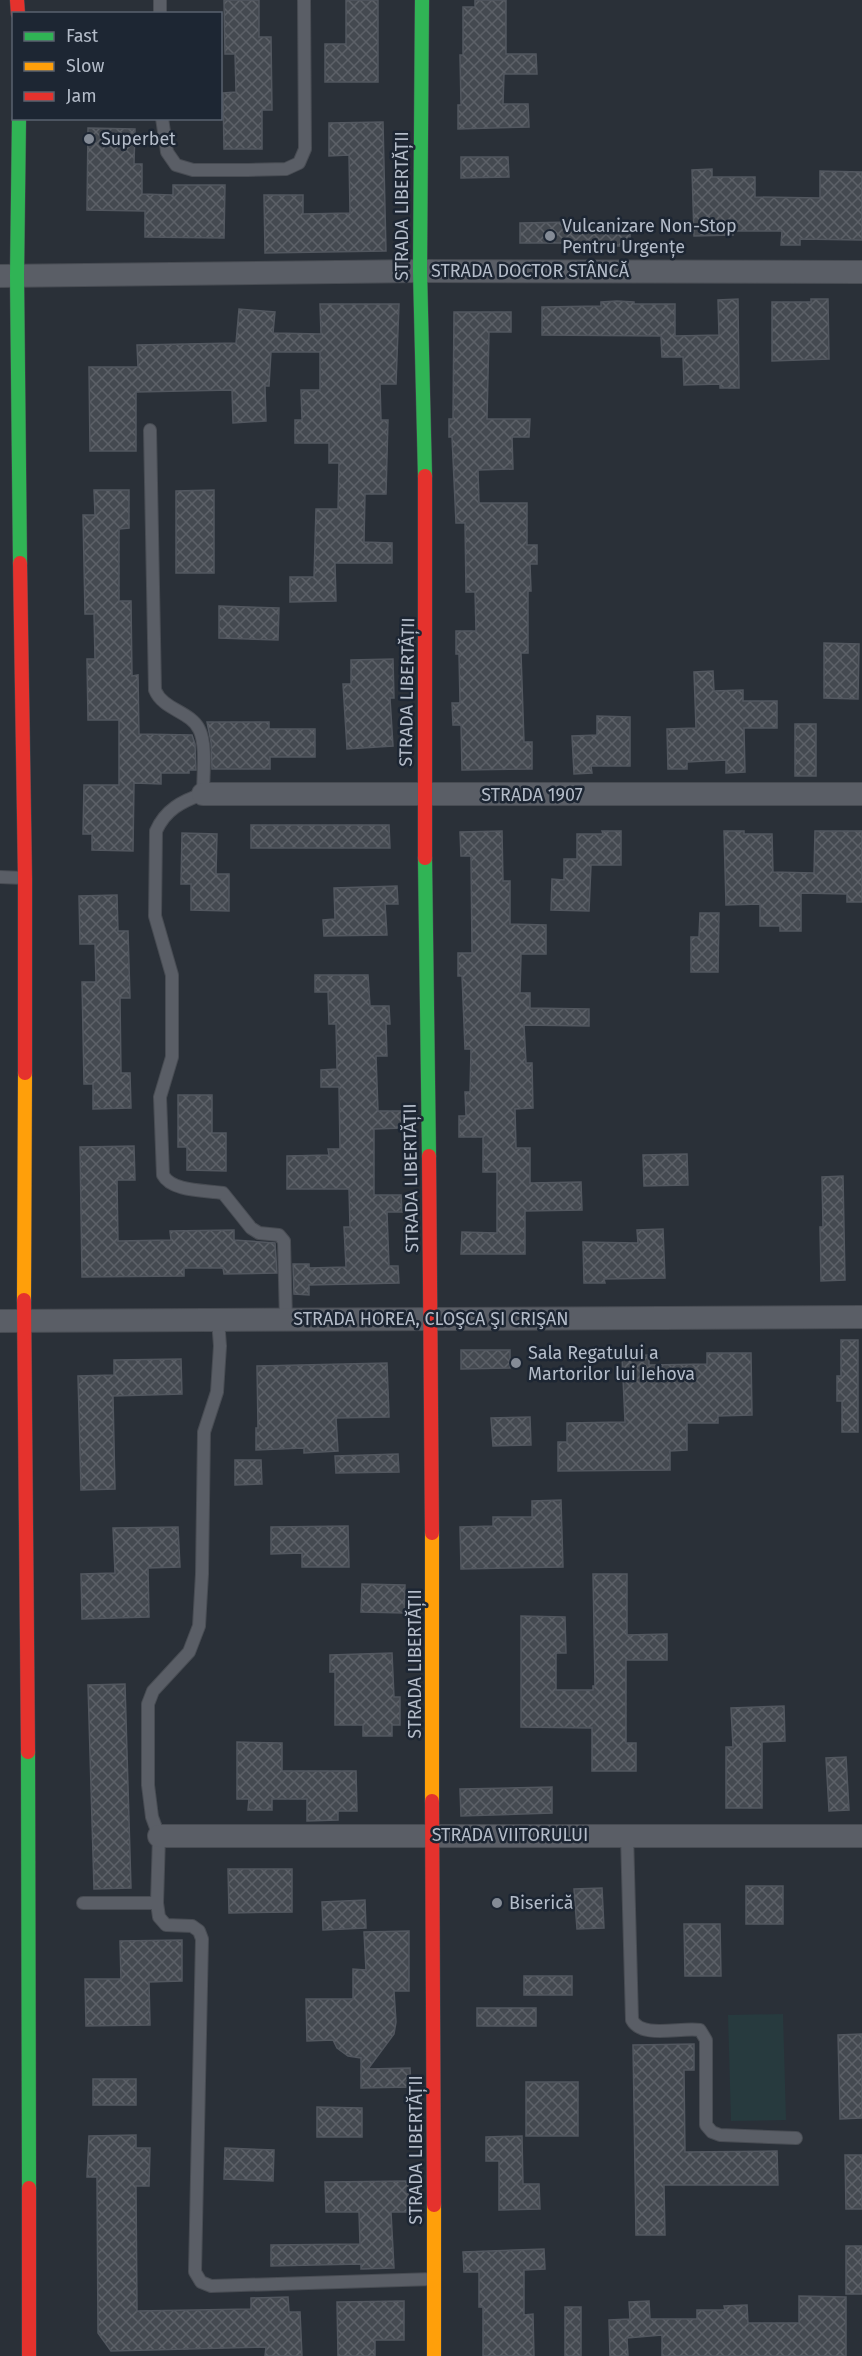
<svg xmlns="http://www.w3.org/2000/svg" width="862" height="2356" font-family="'Fira Sans',sans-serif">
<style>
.park{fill:#273a3e}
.building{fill:url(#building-cross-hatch);stroke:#52575f;stroke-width:1.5}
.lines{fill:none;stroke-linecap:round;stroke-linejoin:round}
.lane-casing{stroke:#484c53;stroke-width:14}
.street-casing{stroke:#484c53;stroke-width:24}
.fast-casing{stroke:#484c53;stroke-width:15}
.slow-casing{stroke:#484c53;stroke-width:15}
.jam-casing{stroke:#484c53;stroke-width:15}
.lane{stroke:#5a5e66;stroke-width:12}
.street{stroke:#5a5e66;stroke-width:22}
.fast{stroke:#30b455;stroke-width:14}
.slow{stroke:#ff9f0a;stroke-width:14}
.jam{stroke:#e5322d;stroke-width:14}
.poi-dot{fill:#848b96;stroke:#1d2633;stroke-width:2}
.labels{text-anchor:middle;stroke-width:5;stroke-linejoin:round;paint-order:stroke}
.poi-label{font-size:18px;fill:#b4bcc9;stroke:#1d2633;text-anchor:start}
.street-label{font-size:18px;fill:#b4bcc9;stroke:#1d2633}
</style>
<defs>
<pattern id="building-cross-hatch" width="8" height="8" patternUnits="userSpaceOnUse" patternTransform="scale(1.5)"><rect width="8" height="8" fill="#444950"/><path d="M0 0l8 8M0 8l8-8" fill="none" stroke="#5d6168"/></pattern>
</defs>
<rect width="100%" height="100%" fill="#2a3038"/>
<path class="park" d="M783 2014 786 2120 731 2121 728 2015Z"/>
<path class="building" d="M224 0H259V37H271L272 110H262V149H224L223 93 236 92 235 54H225Z
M346 0H378V82H325V44H346Z
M475 0H506V54H536L537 74H504L503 104H528L529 127 458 129V105H461L460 55H463V7H475Z
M383 122 386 251 265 253 264 195H303V214L350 213 349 155 329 156V123Z
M88 128 135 129 134 164H142V194L173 195V185H225L224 238 145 237V211L87 210Z
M461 157H508L509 177 461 178Z
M712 169V177H755V197L820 198V171L862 172V240L800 239V245H781L782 231H732L733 235 694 236 692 170Z
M576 222H630V246H586V243H520V223Z
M738 299 739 388H720V384L684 385 683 357H662L661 336 542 335V307L601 306V302L617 301 634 302V304H675V336L719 335 718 300Z
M811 299H828L829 359 772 361V302H811Z
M320 304H399L396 384H380L381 420H388L386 494H365L364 542 392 543V563H335L336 601 290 602V577H314L316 509H338L339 463H329V443H295V420H302L301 390H320V352H271L269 386H265L266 421 233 423 232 390 136 392V451H90L89 367H138L137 345 236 343 239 309 275 312 273 333 321 334Z
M454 312H511V332H489L487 419H530L529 437H512L513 469 478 470 479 503H527V545H537V564H530L531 591H528V653H521L524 742H532V769L462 770 461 725H453L452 703H460L459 654H456V631H476L475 592H466L465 523H456L452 437H449V419H453Z
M94 490H129V528L119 529V601H131L132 676 138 675 139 734 192 735 195 744 196 770H189V773H161V784L134 783 133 851 92 850V834H83L84 785H119V720H88L87 659H95L94 614H85L83 515H95Z
M214 490V573H176V491Z
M219 606 279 608 278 640 219 638Z
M824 643 859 644 858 699 824 698Z
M393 659 394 698H390L393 746 347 749 343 684H351V660Z
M713 671 714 691 743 690V701H777V728H744L745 772 726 773V760L687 762V769H668L667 729 696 728 694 672Z
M597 716 630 717V766H591L592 773 574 774 572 736 597 735Z
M207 722H269V729H315V757H270V769H212L211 742Z
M795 724H816V776H795Z
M251 825H389L390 848H251Z
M502 831 503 881H510V924L546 925V954H521L520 993H530V1008L589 1009V1026L524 1025 526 1063H532L533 1108 515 1109 516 1148H530V1183L581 1182 582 1210 525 1211V1254H461L462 1232 497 1233V1172H483V1137H459V1116H466L465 1092H470L471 1049H465L462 976H458V953H472L471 856H461L460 832Z
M602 831H621V865H591L589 911 551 910 552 879 564 880V859H577V834H603Z
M724 831H744V834H772L773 872 814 873 815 831H862V902H847V894L801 893V931H780V926H760V904L726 905Z
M182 833 217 834 216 874H229V911L191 910V884H181Z
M397 886 398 904H385L387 935 324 936 323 920 335 919 334 888Z
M117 895 118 931H128L130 998H120L121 1073H130L131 1108 93 1109V1084H84L82 982H96L95 944H80L79 896Z
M700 913H719L718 972H691V937H699Z
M315 975H368L370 1006H389L390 1024H386L387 1056H376L378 1111H402L403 1128 374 1129V1195H401L402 1212H387L389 1266H398L399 1283 309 1285V1295L294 1294 293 1264H309V1268L346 1267 344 1227H350L349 1189H287V1156L329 1155 328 1149H340L339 1087H321V1070L337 1069 336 1024H329L328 992H315Z
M178 1095H212V1133H226V1171L187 1170V1147H178Z
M134 1146 135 1180H117L118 1241 171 1240 170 1231 234 1230V1240L275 1243 277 1273 224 1274 223 1268H184V1276L82 1277 80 1147Z
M687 1154 688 1185 644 1186 643 1155Z
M843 1176 845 1280 821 1281 820 1227H823L822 1177Z
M663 1229 665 1278 604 1279 605 1283H584L583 1242 638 1243 637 1230Z
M841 1340H858V1432H842V1401H837V1376H841Z
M461 1350H510V1368L461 1369Z
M707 1353H751L752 1415 718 1416V1423H687V1450L670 1451V1470L558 1471V1442H567V1423L625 1422 622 1356 649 1355V1365L707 1364Z
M181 1359 182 1394 113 1396 115 1489 81 1490 78 1376 114 1375V1360Z
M387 1363 389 1417 336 1418 338 1451 304 1453V1448L256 1450V1428H258L257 1366Z
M530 1417 531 1445 493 1446 491 1418Z
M398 1454 399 1472 336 1473 335 1456Z
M235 1460H261L262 1484 235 1485Z
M561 1500 563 1567 461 1569 460 1527 493 1526V1517H532V1501Z
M348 1526 349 1567H302V1553L271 1554V1527Z
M178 1527 180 1567 148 1568 149 1617 82 1619 81 1574 115 1573 113 1528Z
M593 1574H627V1635L667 1634V1660H626V1743H636V1771H592V1728L521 1727V1616L565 1617 566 1653H556V1690H593V1686H595Z
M362 1584 405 1585 404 1613 361 1612Z
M392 1653 394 1697H400V1725H392V1736H363V1725H335V1672H330V1655Z
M125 1684 131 1888 94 1889 88 1685Z
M784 1706 785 1741 762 1742V1808H726V1747H733L731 1708Z
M237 1742 282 1743V1771H356L357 1811H338V1820L307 1821V1799H272V1810H248L249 1799H237Z
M846 1757 849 1810 829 1811 826 1758Z
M552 1787V1813L461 1816 460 1789Z
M228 1869H292V1912L229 1913Z
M746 1886H783V1924H746Z
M602 1888 604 1928 577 1929 574 1889Z
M365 1900 366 1928 323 1930 322 1902Z
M684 1924H720L721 1976H685Z
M409 1931V1991H394L396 2022 394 2034 368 2069 410 2068 411 2087 361 2088V2058L348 2056 337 2048 333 2040 307 2041 306 1999H353V1969L366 1970 364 1932Z
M182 1940V1981L149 1982 150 2025 86 2026 85 1979H121L120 1941Z
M524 1976H572V1995H524Z
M477 2008H536V2026H477Z
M862 2034V2118L840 2119 838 2035Z
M694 2044V2070H684L685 2152 777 2151 778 2185H664L665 2235H636L633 2045Z
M93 2079H136V2105H93Z
M526 2082H578V2136H526Z
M317 2107 362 2108V2137H317Z
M136 2135V2148H150L149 2186H136L137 2311 251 2309V2298L288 2297 289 2312H300L302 2356H265L266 2347 111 2351 98 2333 97 2177H87L89 2136Z
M522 2136 523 2184H539L540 2209 499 2210V2161H486V2137Z
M225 2148 274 2150 273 2181 224 2179Z
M845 2155H862V2209H846Z
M408 2181V2212H391L394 2268 361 2269V2264L271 2266V2245L360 2244 359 2212H326L325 2182Z
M846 2246H862V2294H846Z
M544 2249 545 2269 524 2270V2315L533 2314 534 2356H483V2307H479V2272H464L463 2252Z
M799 2296 846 2297V2356H662V2335L627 2338 628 2356H610L609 2320 630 2319 629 2302 649 2301 650 2319H697V2310H725L724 2306 747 2305 748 2323H799Z
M404 2301V2340H375V2356H338L337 2302Z
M565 2307H581V2356H565Z"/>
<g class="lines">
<g class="lane-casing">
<path id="lane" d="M160 0V14
M162 118 167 152 176 165 193 170H248L286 169 299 163 305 149 304 0
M150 430 155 690C163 710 190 711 199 729 207 744 203 777 203 794 182 801 165 810 156 831L155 916 172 975V1057L160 1097 163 1175C172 1192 206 1190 223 1193L251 1228 259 1233 279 1235 284 1241 286 1320
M0 877 24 878
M218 1320 220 1346 217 1392 204 1432 202 1574 199 1626 189 1652 153 1691 148 1704V1785L152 1817 159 1836 157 1903 159 1917 166 1925 192 1926 199 1931 202 1939 195 2272 201 2282 211 2286 434 2279
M627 1835 632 2020C642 2039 680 2027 700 2030L706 2040V2125L712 2132 720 2135 796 2138
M83 1903H157"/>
</g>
<g class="street-casing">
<path id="street" d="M0 276 420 271 862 272
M203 794H862
M0 1321 862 1317
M159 1836H862"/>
</g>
<g class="fast-casing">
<path id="fast" d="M422 0 420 271 425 476
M19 118 17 276 20 563
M425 858 429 1156
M28 1752 29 2188"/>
</g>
<g class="slow-casing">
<path id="slow" d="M24 1300 25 1073
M432 1533V1801
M434 2205V2356"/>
</g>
<g class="jam-casing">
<path id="jam" d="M17 0 18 14
M20 563 25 878V1073
M425 858V476
M429 1156 432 1533
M24 1300 28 1752
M432 1801 434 2205
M29 2188V2356"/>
</g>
<use href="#lane" class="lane"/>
<use href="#street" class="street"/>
<use href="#fast" class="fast"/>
<use href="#slow" class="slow"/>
<use href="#jam" class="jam"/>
</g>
<g class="poi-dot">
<circle cx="89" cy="139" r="6"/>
<circle cx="550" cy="236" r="6"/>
<circle cx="516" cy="1363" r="6"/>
<circle cx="497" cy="1903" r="6"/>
</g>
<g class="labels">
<g class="poi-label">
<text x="101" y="145">Superbet</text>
<text x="562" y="232">Vulcanizare Non-Stop<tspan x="562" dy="21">Pentru Urgențe</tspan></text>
<text x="528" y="1359">Sala Regatului a<tspan x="528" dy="21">Martorilor lui Iehova</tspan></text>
<text x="509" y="1909">Biserică</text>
</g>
<g class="street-label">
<text transform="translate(402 206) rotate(-90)" y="6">STRADA LIBERTĂȚII</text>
<text x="530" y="277">STRADA DOCTOR STÂNCĂ</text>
<text transform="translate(407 692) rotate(-89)" y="6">STRADA LIBERTĂȚII</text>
<text x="532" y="801">STRADA 1907</text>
<text transform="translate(411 1178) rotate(-91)" y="6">STRADA LIBERTĂȚII</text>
<text x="431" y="1325">STRADA HOREA, CLOŞCA ŞI CRIŞAN</text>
<text transform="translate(415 1664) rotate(-90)" y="6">STRADA LIBERTĂȚII</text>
<text x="510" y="1841">STRADA VIITORULUI</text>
<text transform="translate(416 2150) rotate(-90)" y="6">STRADA LIBERTĂȚII</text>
</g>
</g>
<rect x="12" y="12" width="210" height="108" fill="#1d2633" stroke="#59626f" stroke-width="1.5"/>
<rect x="24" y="32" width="30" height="9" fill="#30b455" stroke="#59626f" stroke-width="1.5"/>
<text x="66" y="42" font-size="18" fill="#b4bcc9">Fast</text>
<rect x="24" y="62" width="30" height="9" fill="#ff9f0a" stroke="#59626f" stroke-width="1.5"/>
<text x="66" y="72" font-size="18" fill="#b4bcc9">Slow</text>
<rect x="24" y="92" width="30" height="9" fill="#e5322d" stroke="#59626f" stroke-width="1.5"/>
<text x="66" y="102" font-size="18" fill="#b4bcc9">Jam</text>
</svg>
